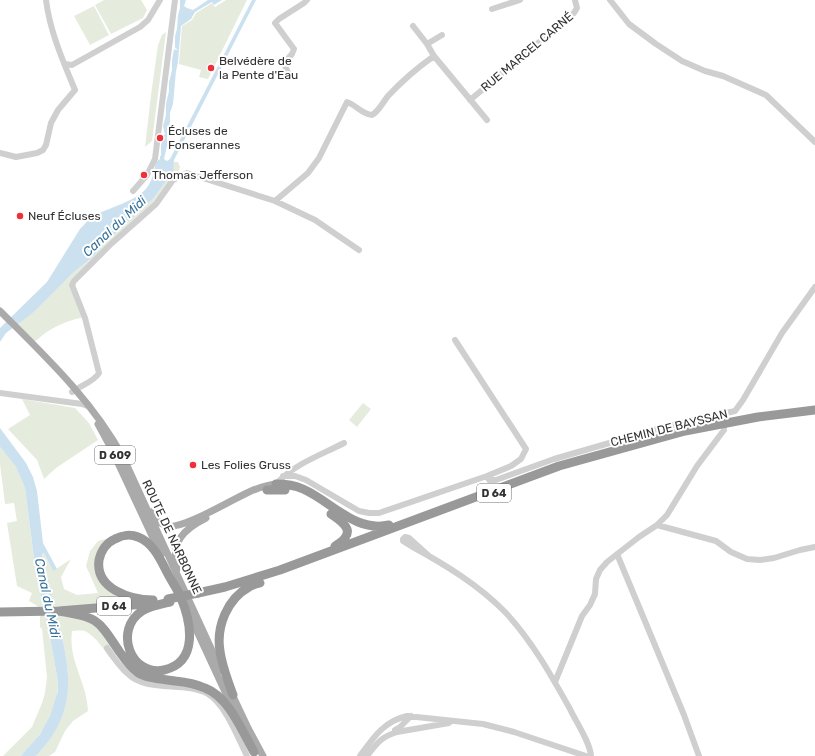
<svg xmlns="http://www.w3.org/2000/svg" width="815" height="756" font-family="Rubik,sans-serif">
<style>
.green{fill:#e5ecde}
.water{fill:#cce1ef}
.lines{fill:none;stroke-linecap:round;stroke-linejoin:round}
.minor{stroke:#cfcfcf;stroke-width:6}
.major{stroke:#aaa;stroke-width:7}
.highway{stroke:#999;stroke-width:9}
.highway-bridge{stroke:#999;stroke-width:9}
.poi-dot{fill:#ef2f39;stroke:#fff;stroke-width:1.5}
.labels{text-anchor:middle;stroke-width:4;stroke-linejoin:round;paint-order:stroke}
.shield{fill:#fff;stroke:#707070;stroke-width:1}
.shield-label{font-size:11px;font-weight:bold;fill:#323232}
.street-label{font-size:12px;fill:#323232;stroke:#fff}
.poi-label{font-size:12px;fill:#323232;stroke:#fff;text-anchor:start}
.water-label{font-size:13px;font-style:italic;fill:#3a739b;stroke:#fff}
</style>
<rect width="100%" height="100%" fill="#fff"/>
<path class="green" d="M104 0H141L147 10 143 18 111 34 95 5Z
M226 0H247L208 79 199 77 201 70 179 64 182 26 192 20 196 13 212 3 215 7Z
M94 6 109 35 90 45 74 16Z
M166 32 152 141 145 147 151 95 158 45 162 35Z
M173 162H178L180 167 177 177 162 197 74 281 85 317C71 319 55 326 44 334 39 338 37 341 31 343L19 330 18 323 34 312 74 272 94 256 110 238 153 199 173 172Z
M22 399 75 408 89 423 98 440 56 468 44 479 37 460 8 429 30 415Z
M363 403 371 409 357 427 349 420Z
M0 447 16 467 25 488 36 574 49 632 58 682C59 711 40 736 21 756H3L32 727 42 703 45 693 47 677 42 629 40 627V614L39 607 29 601 32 593 17 586 7 523 17 521 14 503 5 504 0 464Z
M106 539 95 568 115 594 117 602 58 609 53 604 42 554 44 553 53 571 71 559 61 577 64 589 77 595 98 593 86 566 90 551 98 541Z
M55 612 92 619 117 655 109 657C103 648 95 636 85 631 81 630 75 631 72 631 68 661 87 682 88 711L73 721 65 731 55 752 49 756H36C80 710 71 667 55 612Z"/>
<path class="water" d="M180 0H186L184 6 187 8 193 10 208 0H222L214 5 212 2 195 12 191 19 181 26 178 62 176 71 173 104 170 113V122L167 135V146L164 159 167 161 170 159 252 0H256L174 160 173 172 153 199 110 238 94 256 74 272 34 312 6 333 0 342V328L47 282 80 229C83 226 87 221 91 218 107 207 138 202 148 186 153 179 154 170 156 162L160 159V156H161V145L163 135H165L163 126 166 115V104L169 91V82L172 70V60L174 49 176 50H178L175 48V36L177 29 178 15 180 8Z
M0 428 26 463 33 477 37 491 43 543 57 569 53 571 44 553 42 554C43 563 46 572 48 581 62 646 91 700 36 756H21L40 734 50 716 58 691V682L49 632 36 574 25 488 16 467 0 447Z"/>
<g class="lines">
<path class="minor" d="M610 0 629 24 656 44 682 61 705 71 723 76 766 95 815 142
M492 9 520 0
M413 26 427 44 434 56 487 120
M427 44 442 35
M65 64 72 65 140 27 148 20 160 0
M288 73 284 63 292 54 294 49 275 23 279 19 304 3 307 0
M470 100 574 13 577 8 575 0
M0 153 16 157 37 153 43 150 46 145 51 123 58 110 75 90C63 61 50 32 46 0
M133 191 147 175 155 159 175 0
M275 201 308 173 319 158 347 102C356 105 362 114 372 115 379 111 383 102 388 96 402 81 417 68 434 56
M72 392C80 386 95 381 99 373L85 318 72 285 74 281 111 244 156 204 173 180 187 173 275 201 315 220 359 250
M0 393 82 404 90 407
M283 476H295L306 480 359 511 369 513H379L487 476 511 466 521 459 526 449 455 340
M487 476 489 480H496L554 459 606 444 664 427 735 411 743 400 782 333 815 287
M276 484C294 464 321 455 344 443
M657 525 716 541 731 552 747 559 760 560 774 558 800 550 815 547
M617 554 684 715 699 756
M429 556 409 538 405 537 403 539V541L411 546C444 564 479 585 506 613 532 641 551 675 570 709 576 722 590 742 591 756
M107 648C113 657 120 667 128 674 147 693 185 681 208 694 226 705 238 738 247 756
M555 682 582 616 590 605 595 594 596 579 600 570 607 562 639 537 657 525 667 515 697 466 724 430V423
M395 730 400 727 411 716
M360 756C373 738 384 721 407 716L483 724 514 732 586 756
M367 756C377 743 381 737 397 732L449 723"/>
<path class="major" d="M0 311C45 356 92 400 123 457L221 670
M98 424 111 448 161 555
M151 512C154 518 160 524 167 526 182 530 233 499 249 492 258 488 266 485 276 484
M177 569C170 542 184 529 206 518
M189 614 234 711
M231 692 248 728 263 756"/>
<path class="highway" d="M276 484C285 484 294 485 303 489 331 501 355 533 389 525
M267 490H285
M331 514C346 524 357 533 335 546
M198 593 225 587 280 570 559 466 685 431 758 417 815 410
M153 600C131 600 95 589 99 560 101 551 106 543 115 539 122 535 131 534 138 537 154 543 161 561 168 574 172 582 178 590 181 598 191 622 199 662 164 670 131 677 113 630 142 611 150 606 161 604 170 602
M59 611C98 618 97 618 119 651 124 658 129 666 137 672 147 679 163 679 175 681 185 682 196 684 205 688 229 697 242 731 254 752
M0 612 59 611 145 604
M233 695C228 681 222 666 220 651 216 627 227 599 249 587 252 585 256 584 260 583"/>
<path class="highway-bridge" d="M168 599 198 593"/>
</g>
<g class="poi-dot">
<circle cx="211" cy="68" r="4"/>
<circle cx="160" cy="138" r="4"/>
<circle cx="144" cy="175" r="4"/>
<circle cx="20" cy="216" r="4"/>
<circle cx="193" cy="465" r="4"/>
</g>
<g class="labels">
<g class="shield">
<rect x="95" y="446" width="40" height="18" rx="3"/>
<rect x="477" y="484" width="34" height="18" rx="3"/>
<rect x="97" y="597" width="34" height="18" rx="3"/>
</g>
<g class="shield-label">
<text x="115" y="459">D 609</text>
<text x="494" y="497">D 64</text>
<text x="114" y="610">D 64</text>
</g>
<g class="street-label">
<text transform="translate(527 52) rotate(-40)" y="4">RUE MARCEL CARNÉ</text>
<text transform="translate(669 428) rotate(-14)" y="4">CHEMIN DE BAYSSAN</text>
<text transform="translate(172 537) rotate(65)" y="4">ROUTE DE NARBONNE</text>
</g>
<g class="poi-label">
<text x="219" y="65">Belvédère de<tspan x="219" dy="14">la Pente d'Eau</tspan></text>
<text x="168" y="135">Écluses de<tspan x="168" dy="14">Fonserannes</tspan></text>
<text x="152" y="179">Thomas Jefferson</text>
<text x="28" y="220">Neuf Écluses</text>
<text x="201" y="469">Les Folies Gruss</text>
</g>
<g class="water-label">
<text transform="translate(114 226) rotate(-43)" y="5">Canal du Midi</text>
<text transform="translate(48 598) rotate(78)" y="5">Canal du Midi</text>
</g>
</g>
</svg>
